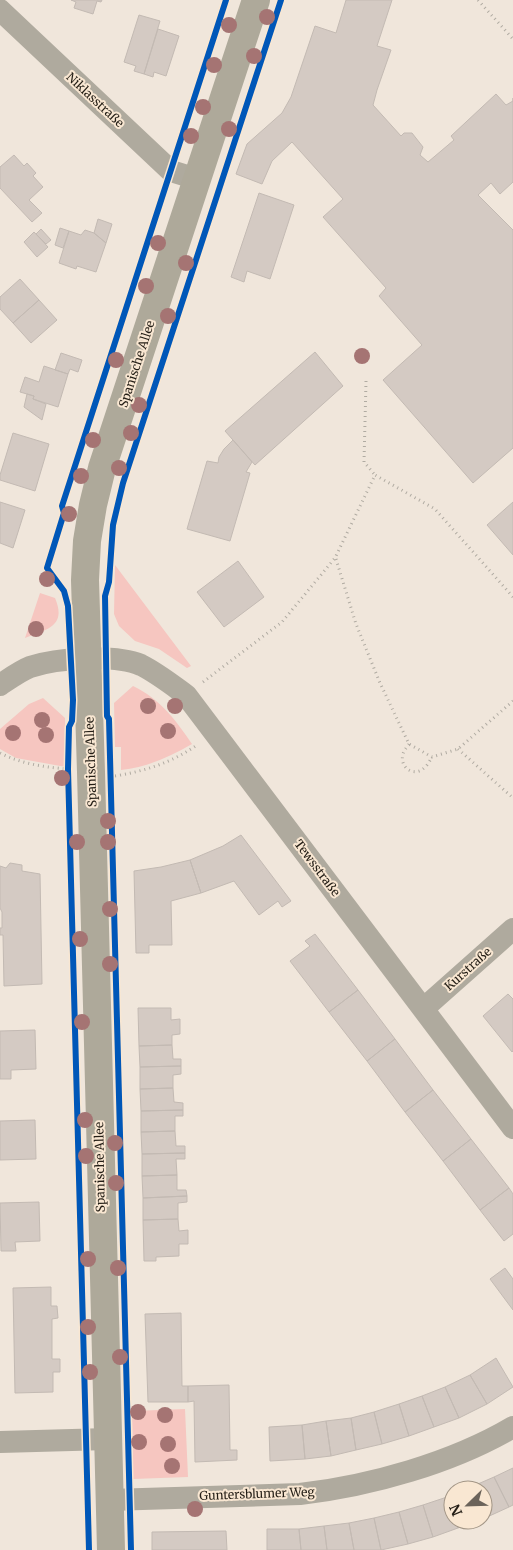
<svg xmlns="http://www.w3.org/2000/svg" width="513" height="1550" font-family="Merriweather,serif">
<style>
.green{fill:#f6c6c0}
.building{fill:#d4cac3;stroke:#c3bab3}
.lines{fill:none;stroke-linecap:round;stroke-linejoin:round}
.path{stroke:#b0aba2;stroke-width:3;stroke-dasharray:1 4;stroke-linecap:butt}
.minor{stroke:#afaa9e;stroke-width:22}
.secondary{stroke:#aea99a;stroke-width:28}
.cycleway-casing{stroke:#f9e7d2;stroke-width:9}
.cycleway{stroke:#0057b8;stroke-width:6}
.tree{fill:#a57473}
.labels{text-anchor:middle;stroke-width:4;stroke-linejoin:round;paint-order:stroke}
.street-label{font-size:12px;fill:#231d15;stroke:#f9e7d2}
</style>
<rect width="100%" height="100%" fill="#f0e6db"/>
<path class="green" d="M115 565 191 666 187 668 159 649 135 641 119 626 114 614Z
M40 593 55 598C67 626 47 630 25 638Z
M133 686C160 699 175 719 192 744 169 757 148 767 121 770V747H115L114 703Z
M43 698 65 718 66 767 16 758 0 749V729L29 704Z
M185 1409 188 1477 133 1479 132 1411Z"/>
<path class="building" d="M71 0H102L101 2 97 1 93 14 74 8 76 2Z
M346 0H392L377 46 391 50 377 90 373 105 401 136 404 133H412L423 147 420 155 428 162 454 140 451 136 496 94 506 105 513 101V98V182L500 194 491 183 478 195 513 230V448L473 483 383 380 422 345 379 296 386 288 323 217 343 199 292 142 272 161 262 184 236 174 247 144 282 113 291 97 315 26 336 33Z
M139 15 160 21 144 74 134 71 136 66 124 62Z
M158 29 179 36 166 76 154 72 153 77 144 74Z
M14 155 24 166 27 163 36 173 33 176 43 187 29 200 42 213 32 222 0 188V167Z
M259 193 294 205 270 279 247 271 244 282 231 277Z
M98 219 112 224 106 243 94 233Z
M60 228 69 231 63 248 55 245Z
M41 229 51 240 46 244 36 234Z
M85 230 94 233 106 243 96 272 77 266 76 269 59 263 69 231 81 235Z
M34 232 48 247 37 257 24 242Z
M20 279 39 300 13 323 0 309V297Z
M39 300 57 320 31 343 13 323Z
M315 352 343 386 255 465 225 431Z
M61 353 82 360 78 372 70 369 68 374 55 370Z
M44 366 68 374 58 407 33 399 34 396 20 392 25 377 39 382Z
M27 394 34 396 33 399 46 404 42 420 24 407Z
M13 433 49 444 35 491 0 480V475Z
M233 440 252 462 246 472 250 473 230 541 187 529 207 461 218 463 219 457 224 449Z
M0 502 25 510 13 548 0 543Z
M513 502V555L487 525Z
M238 561 264 597 224 627 197 592Z
M241 835 291 901 282 907 278 901 259 915 234 881 201 893 190 860 223 846Z
M190 860 201 893 171 901 172 945H149V953H136L134 871 161 867Z
M10 863 22 865V871L40 874 42 984 4 986 3 935H0V928H2V912L0 908V866L6 868Z
M315 934 358 990 329 1012 290 961 310 946 305 941Z
M358 990 395 1039 367 1061 329 1012Z
M508 994 513 999V1051L512 1052 483 1016Z
M138 1008H171V1020L180 1019V1034L172 1035V1045L139 1046Z
M35 1030 36 1069 11 1070V1079H0V1031Z
M395 1039 433 1090 405 1112 367 1061Z
M172 1045 173 1059H181V1066L140 1067 139 1046Z
M181 1066V1074L173 1075V1088L140 1089V1067Z
M173 1088 174 1102 183 1103V1110L141 1111 140 1089Z
M433 1090 471 1139 443 1161 405 1112Z
M183 1110V1116H175V1131L141 1132V1111Z
M35 1120 36 1159 0 1160V1121Z
M175 1131 176 1146H185V1153L142 1154 141 1132Z
M471 1139 509 1188 480 1210 443 1161Z
M185 1153V1159H176L177 1175 142 1176V1154Z
M177 1175V1190H186L187 1196 143 1198 142 1176Z
M509 1188 513 1194V1234L504 1241 480 1210Z
M187 1196V1202L178 1203V1219L143 1220V1198Z
M39 1202 40 1241 15 1242 16 1251H1L0 1203Z
M178 1219 179 1231 188 1230V1244H179V1256L156 1257V1261H144L143 1220Z
M505 1268 513 1279V1310L490 1279Z
M51 1287V1306H57L58 1318 52 1319V1359H60V1372H53V1392L15 1393 13 1288Z
M181 1313 182 1386H188V1402H148L145 1314Z
M496 1358 513 1387 487 1404 470 1375Z
M470 1375 487 1404 459 1418 445 1387Z
M229 1385 230 1450H237V1460L195 1462 194 1401 188 1402V1386Z
M445 1387 459 1418 434 1427 422 1396Z
M422 1396 434 1427 409 1436 399 1404Z
M399 1404 409 1436 382 1444 374 1412Z
M374 1412 382 1444 356 1450 351 1418Z
M351 1418 356 1450 331 1456 326 1421Z
M326 1421 331 1456 305 1459 302 1425Z
M302 1425 305 1459 270 1461 269 1427Z
M513 1468V1505L509 1507 494 1477Z
M494 1477 509 1507 485 1518 483 1514V1490H472L471 1487Z
M453 1495V1514L447 1497Z
M447 1497 453 1514V1520H455L458 1528 433 1537 423 1505Z
M423 1505 433 1537 408 1544 399 1512Z
M399 1512 408 1544 381 1550 374 1518Z
M374 1518 381 1550H354L349 1523Z
M455 1520H481L458 1528Z
M349 1523 354 1550H327L324 1526Z
M324 1526 327 1550H301L299 1529Z
M267 1529H299L301 1550H267Z
M226 1531 227 1550H152V1532Z"/>
<g class="lines">
<path class="path" d="M478 0 513 39
M366 381 364 462 375 475
M336 559 356 624 380 683 409 744 432 757 458 749 513 701
M203 682 282 622 335 558 375 475 435 509 513 597
M409 744C407 747 404 750 403 754 399 768 415 778 425 767 428 765 430 760 432 757
M458 749 513 798
M0 753C22 764 44 767 67 769
M115 776C145 771 171 763 197 745"/>
<path class="minor" d="M0 10 171 171 197 179
M0 685C9 679 20 671 30 667 57 658 115 654 141 665 157 673 171 684 186 695L513 1128
M423 1009 513 929
M0 1442 108 1439
M110 1500 300 1494C370 1486 452 1463 513 1427"/>
<path class="secondary" d="M111 1550 91 772 85 580 87 541 93 505 102 468 256 0"/>
<g class="cycleway-casing">
<path id="cycleway" d="M89 1550 68 769 69 727 72 721 73 700 68 606 64 591 47 568 64 513 62 506 226 0
M131 1550 109 719 107 716 105 596 109 582 113 525 123 483 281 0"/>
</g>
<use href="#cycleway" class="cycleway"/>
</g>
<g class="tree">
<circle cx="267" cy="17" r="8"/>
<circle cx="229" cy="25" r="8"/>
<circle cx="254" cy="56" r="8"/>
<circle cx="214" cy="65" r="8"/>
<circle cx="203" cy="107" r="8"/>
<circle cx="229" cy="129" r="8"/>
<circle cx="191" cy="136" r="8"/>
<circle cx="158" cy="243" r="8"/>
<circle cx="186" cy="263" r="8"/>
<circle cx="146" cy="286" r="8"/>
<circle cx="168" cy="316" r="8"/>
<circle cx="362" cy="356" r="8"/>
<circle cx="116" cy="360" r="8"/>
<circle cx="139" cy="405" r="8"/>
<circle cx="131" cy="433" r="8"/>
<circle cx="93" cy="440" r="8"/>
<circle cx="119" cy="468" r="8"/>
<circle cx="81" cy="476" r="8"/>
<circle cx="69" cy="514" r="8"/>
<circle cx="47" cy="579" r="8"/>
<circle cx="36" cy="629" r="8"/>
<circle cx="148" cy="706" r="8"/>
<circle cx="175" cy="706" r="8"/>
<circle cx="42" cy="720" r="8"/>
<circle cx="168" cy="731" r="8"/>
<circle cx="13" cy="733" r="8"/>
<circle cx="46" cy="735" r="8"/>
<circle cx="62" cy="778" r="8"/>
<circle cx="108" cy="821" r="8"/>
<circle cx="77" cy="842" r="8"/>
<circle cx="108" cy="842" r="8"/>
<circle cx="110" cy="909" r="8"/>
<circle cx="80" cy="939" r="8"/>
<circle cx="110" cy="964" r="8"/>
<circle cx="82" cy="1022" r="8"/>
<circle cx="85" cy="1120" r="8"/>
<circle cx="115" cy="1143" r="8"/>
<circle cx="86" cy="1156" r="8"/>
<circle cx="116" cy="1183" r="8"/>
<circle cx="88" cy="1259" r="8"/>
<circle cx="118" cy="1268" r="8"/>
<circle cx="88" cy="1327" r="8"/>
<circle cx="120" cy="1357" r="8"/>
<circle cx="90" cy="1372" r="8"/>
<circle cx="138" cy="1412" r="8"/>
<circle cx="165" cy="1415" r="8"/>
<circle cx="139" cy="1442" r="8"/>
<circle cx="168" cy="1444" r="8"/>
<circle cx="172" cy="1466" r="8"/>
<circle cx="195" cy="1509" r="8"/>
</g>
<g class="labels">
<g class="street-label">
<text transform="translate(95 100) rotate(43)" y="4">Niklasstraße</text>
<text transform="translate(137 364) rotate(-72)" y="4">Spanische Allee</text>
<text transform="translate(91 762) rotate(-92)" y="4">Spanische Allee</text>
<text transform="translate(317 868) rotate(53)" y="4">Tewsstraße</text>
<text transform="translate(468 969) rotate(-42)" y="4">Kurstraße</text>
<text transform="translate(100 1167) rotate(-91)" y="4">Spanische Allee</text>
<text transform="translate(257 1494) rotate(-2)" y="4">Guntersblumer Weg</text>
</g>
</g>
<g transform="translate(468 1505) rotate(247)"><circle r="24" fill="#f9e7d2" stroke="#a39686"/>
<path d="M0-4L9 19L0 12L-9 19Z" fill="#6b635a"/>
<text y="-8" font-size="14" font-weight="bold" text-anchor="middle" fill="#231d15">N</text>
</g>
</svg>
